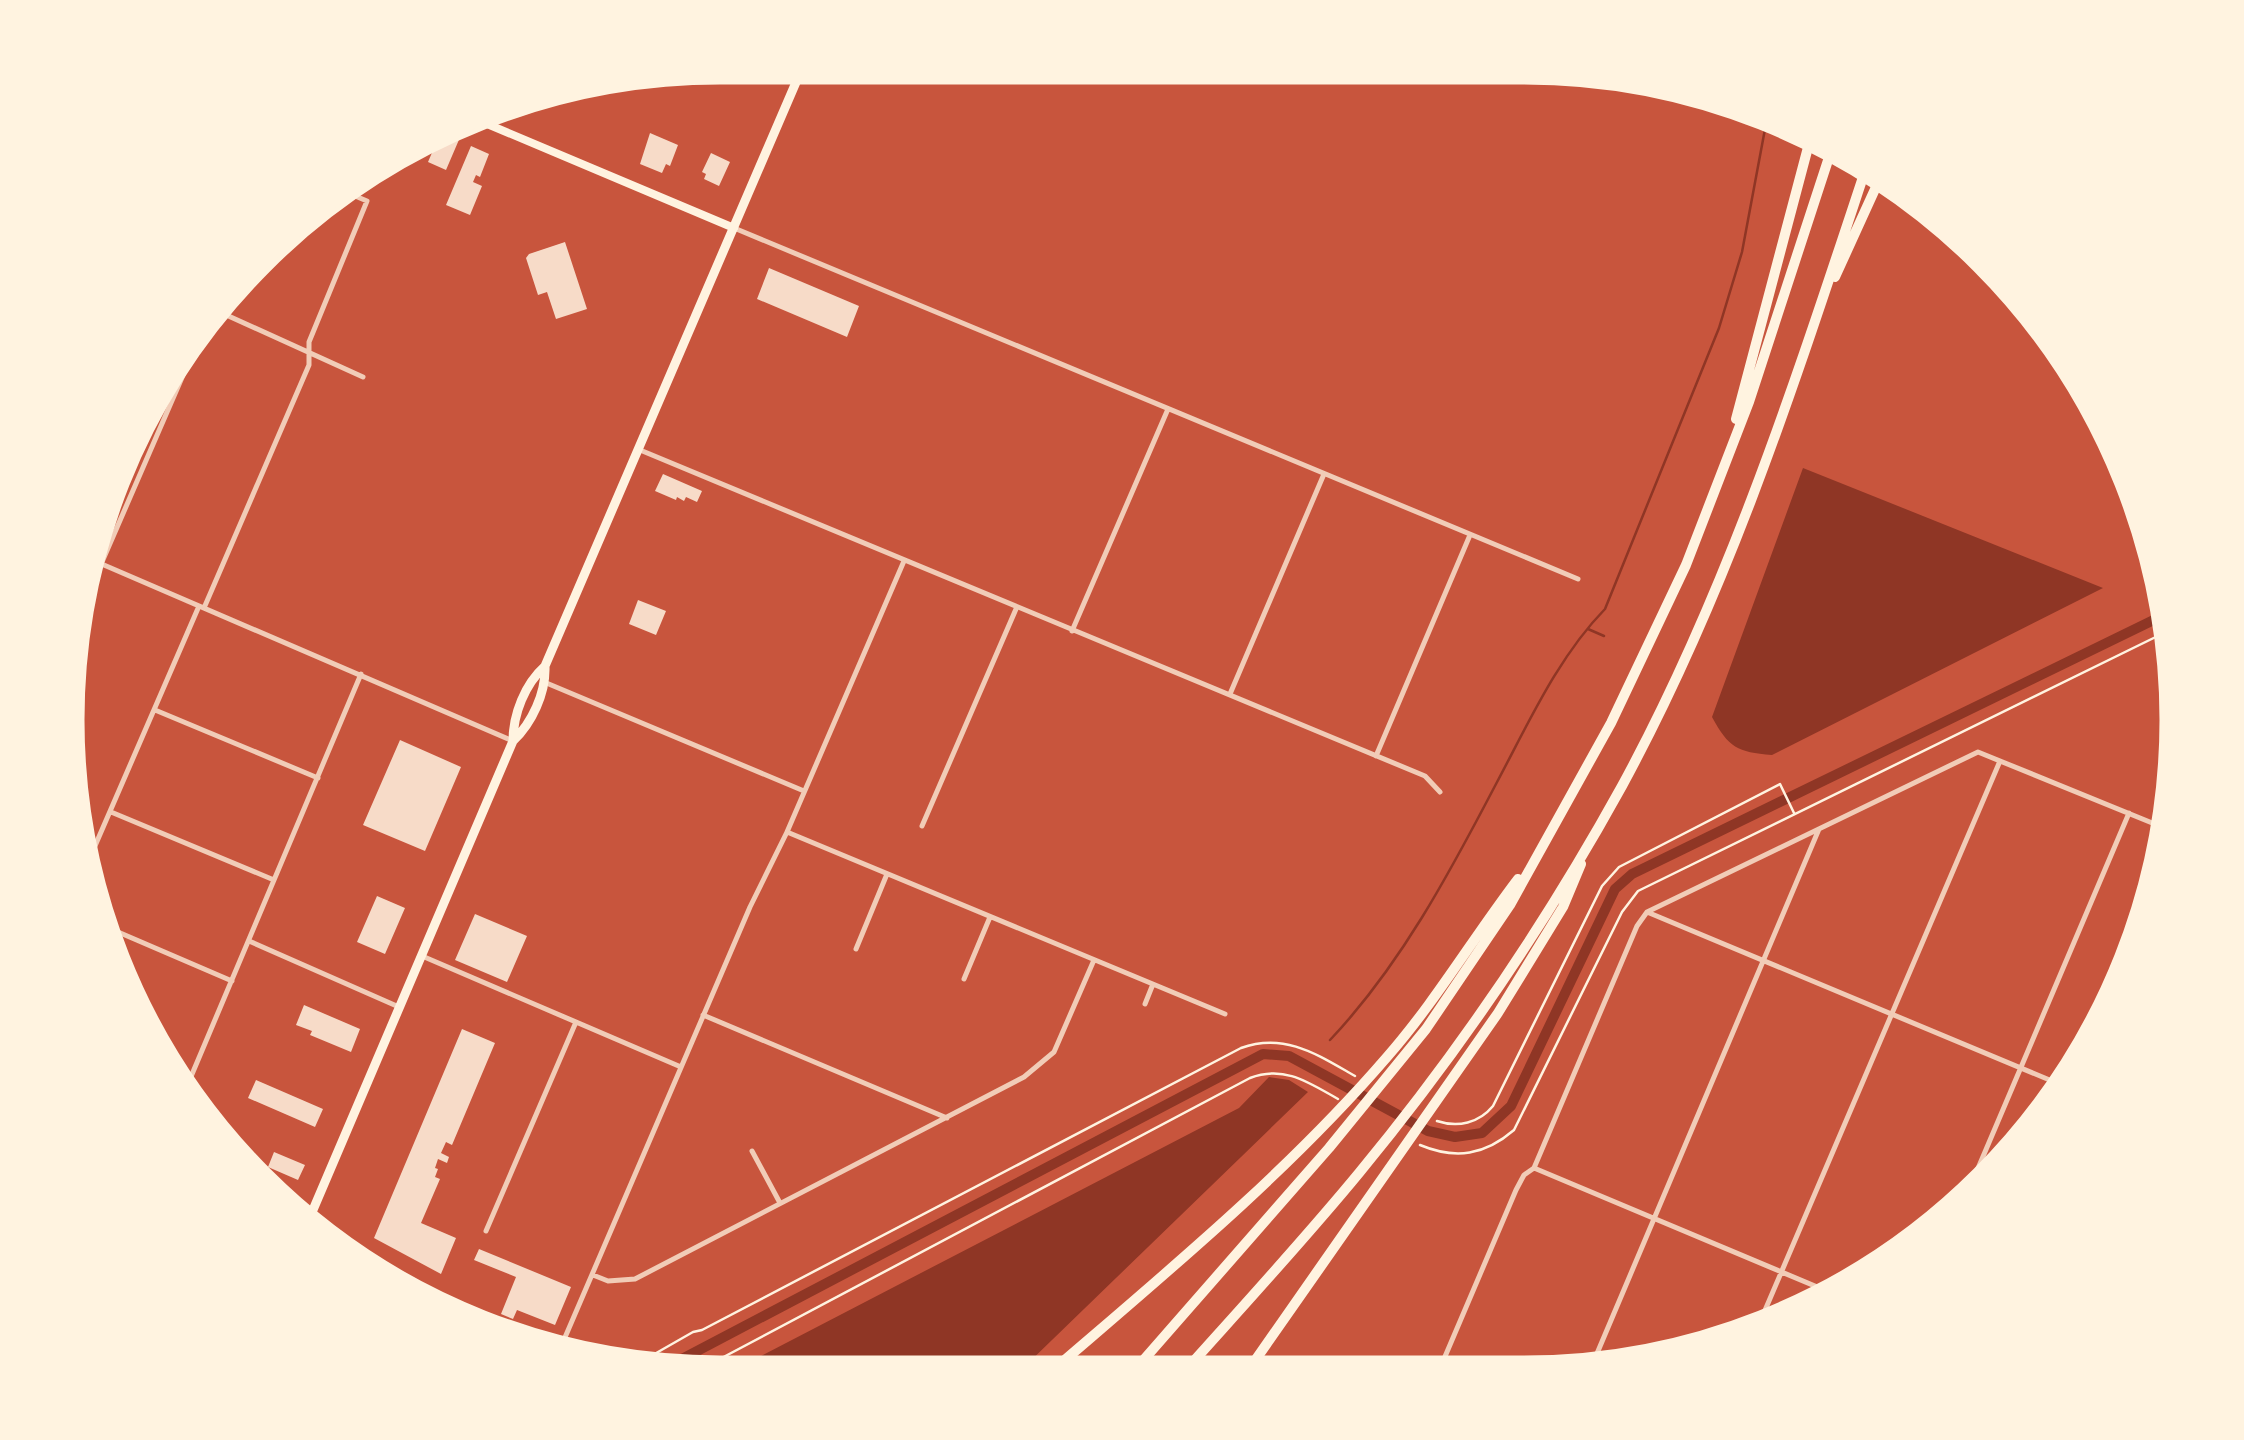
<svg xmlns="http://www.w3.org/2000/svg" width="2244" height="1440" font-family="'Work Sans',sans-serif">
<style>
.water{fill:#8f3625}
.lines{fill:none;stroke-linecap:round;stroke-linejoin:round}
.stream{stroke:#8f3625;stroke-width:2.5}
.canal{stroke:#8f3625;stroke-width:10}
.building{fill:#f7dbc8}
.path{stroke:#fff3e0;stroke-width:2.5}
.minor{stroke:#f1ccb7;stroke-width:5}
.secondary{stroke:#fff3e0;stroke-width:8}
.primary{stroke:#fff3e0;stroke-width:9}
.motorway{stroke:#fff3e0;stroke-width:10}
.rim{fill:none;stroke:#fff3e0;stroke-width:5}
</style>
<rect width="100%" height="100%" fill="#c8553d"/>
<path class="water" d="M1803 468 2103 588 1772 755C1737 752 1729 748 1712 717Z
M1269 1077 1289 1080 1308 1092 1020 1371 734 1370 1239 1108Z"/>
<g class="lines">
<path class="stream" d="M1588 629 1604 636
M1330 1040C1400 966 1449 874 1496 784 1528 724 1558 657 1605 609L1719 328 1742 252 1768 113"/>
<path class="canal" d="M661 1370 1263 1054 1289 1056 1428 1131 1455 1137 1482 1133 1511 1106 1615 889 1632 874 2168 613"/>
</g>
<path class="building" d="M449 130 461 135 446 170 428 162 440 134Z
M650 133 678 145 670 166 666 164 662 173 640 164Z
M471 146 489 154 480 177 476 175 473 182 482 186 470 215 446 205Z
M711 153 730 162 719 186 704 179 706 174 702 172Z
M565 242 587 309 556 319 547 292 538 295 526 258 529 254Z
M769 268 859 306 847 337 757 299Z
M663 474 702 491 697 502 686 497 684 501 677 497 676 500 655 491Z
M638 600 666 611 656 635 629 624Z
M400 740 461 767 425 851 363 825Z
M377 896 405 908 385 954 357 942Z
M475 914 527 936 507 982 455 960Z
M304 1005 360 1029 351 1052 310 1035 312 1031 296 1025Z
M462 1029 495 1043 452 1145 446 1142 441 1153 449 1157 447 1163 438 1159 435 1168 438 1169 435 1177 440 1179 421 1223 456 1238 441 1274 374 1238Z
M256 1080 323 1109 315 1127 248 1098Z
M274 1152 305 1165 298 1180 268 1167Z
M479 1249 571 1287 555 1325 517 1310 513 1319 501 1314 516 1277 474 1260Z"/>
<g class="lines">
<path class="path" d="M1437 1121C1458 1128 1479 1123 1493 1106L1602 886 1619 867 1780 784 1794 813
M1420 1145C1456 1160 1485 1155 1514 1130L1622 912 1638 891 2172 629
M630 1368 693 1332 702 1330 1241 1048C1285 1032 1318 1055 1355 1076
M699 1370 1250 1078C1284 1065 1308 1082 1338 1099"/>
<path class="minor" d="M492 126 502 104
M734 228 1578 579
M213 309 363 377
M640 450 1425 776 1440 792
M90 559 513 741
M204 608 309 365V342L367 201 341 190
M79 615 210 313
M1072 631 1168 409
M544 682 804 791
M1230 694 1324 474
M155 710 318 778
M1376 756 1470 535
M111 812 274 880
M922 826 1016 609
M787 832 1225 1014
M85 869 199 606
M1647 912 2064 1086
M104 926 232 981
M249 941 399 1007
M856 949 887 874
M422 956 681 1067
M964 979 990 917
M1145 1004 1153 984
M703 1015 947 1118
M169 1071 190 1079 361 674
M752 1151 780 1203
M1534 1168 1834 1294
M1962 1206 2129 813
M486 1231 576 1022
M593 1275 608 1281 635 1279 1024 1077 1054 1052 1094 960
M1757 1329 2000 761
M560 1349 750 907 787 832 904 561
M1590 1370 1819 829
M1438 1373 1516 1190 1524 1175 1534 1168 1637 926 1647 912 1978 752 2167 829"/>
<path class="secondary" d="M473 118 734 228
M469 1325 471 1326"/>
<path class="primary" d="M513 741C532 723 546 693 545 666
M307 1224 513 741C513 714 525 684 545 666L803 66"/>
<path class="motorway" d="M1835 277 1881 176
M1736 419 1811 136
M1052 1371C1167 1272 1287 1173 1387 1057 1436 1001 1473 938 1518 879
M1133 1372 1329 1148 1426 1029 1510 905 1611 723 1686 565 1749 402 1832 148
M1184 1372C1243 1306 1303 1241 1359 1173 1458 1053 1547 922 1622 786 1729 589 1796 379 1866 168
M1247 1372 1498 1013 1563 907 1581 864"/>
</g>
<path d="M0 0H2244V1440H0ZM720 82H1524A638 638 0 0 1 2162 720V720A638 638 0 0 1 1524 1358H720A638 638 0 0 1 82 720V720A638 638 0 0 1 720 82Z" fill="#fff3e0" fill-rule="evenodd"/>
<path class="rim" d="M720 82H1524A638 638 0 0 1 2162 720V720A638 638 0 0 1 1524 1358H720A638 638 0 0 1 82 720V720A638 638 0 0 1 720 82Z"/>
</svg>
